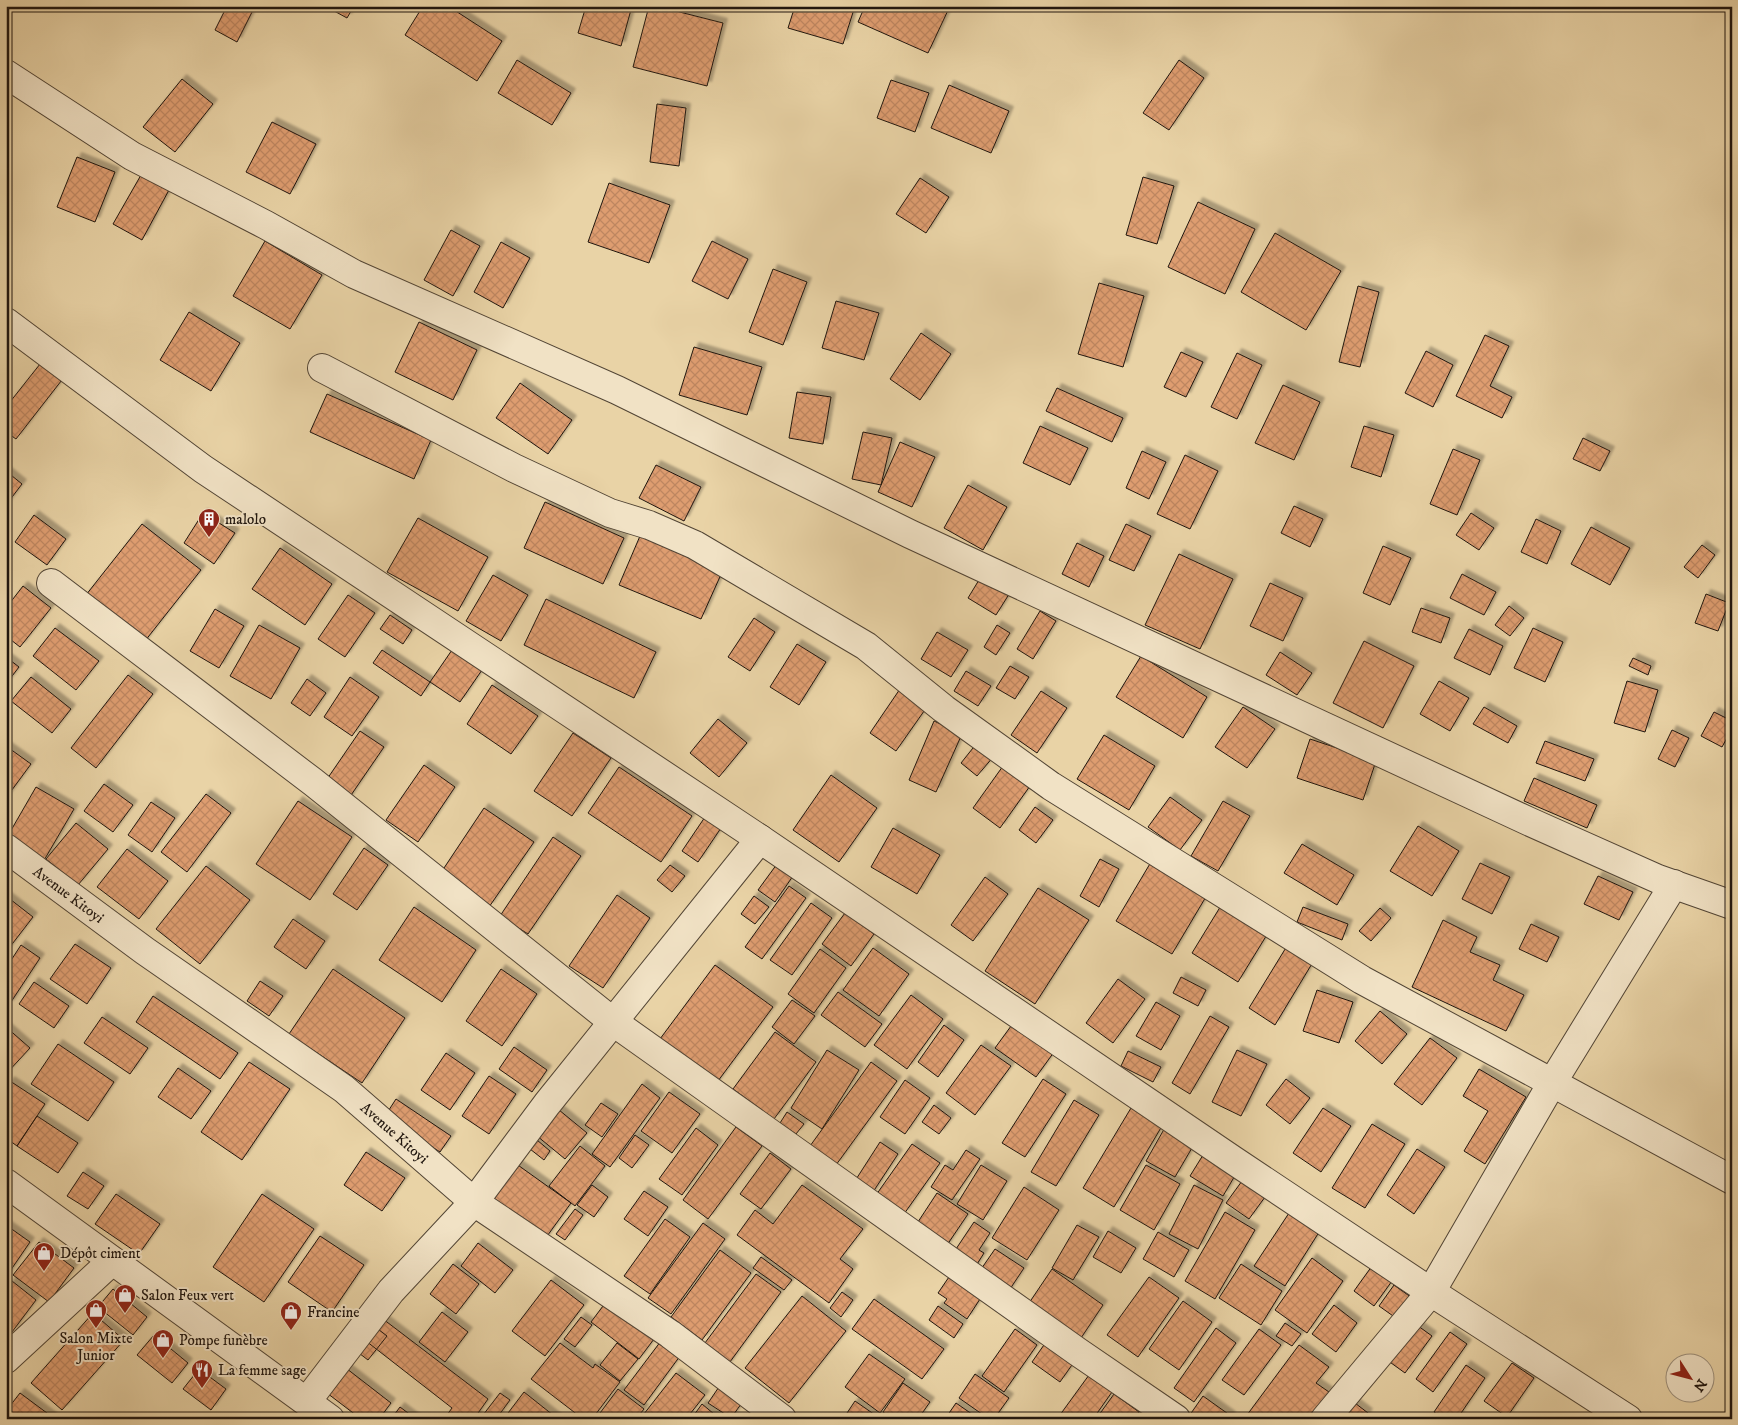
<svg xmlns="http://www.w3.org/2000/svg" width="1738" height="1425" font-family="'IM FELL DW Pica',serif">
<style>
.building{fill:url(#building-cross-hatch);stroke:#20160f;filter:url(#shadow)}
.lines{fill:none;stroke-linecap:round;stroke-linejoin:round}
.minor-casing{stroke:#524535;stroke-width:30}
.minor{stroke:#f1e2c5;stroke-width:28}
.labels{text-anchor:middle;stroke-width:4;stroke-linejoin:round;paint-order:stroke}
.poi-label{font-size:15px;fill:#20160f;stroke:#f1e2c5;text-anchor:start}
.street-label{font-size:15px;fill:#20160f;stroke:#f1e2c5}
</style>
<defs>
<pattern id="building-cross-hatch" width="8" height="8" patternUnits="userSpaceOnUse" patternTransform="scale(1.25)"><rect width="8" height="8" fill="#de9d70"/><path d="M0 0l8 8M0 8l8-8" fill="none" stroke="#be8660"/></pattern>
<filter id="shadow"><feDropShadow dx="4.5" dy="-4.5" stdDeviation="1" flood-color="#0004"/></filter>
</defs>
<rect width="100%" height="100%" fill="#e9d3a6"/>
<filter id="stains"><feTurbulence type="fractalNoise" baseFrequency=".004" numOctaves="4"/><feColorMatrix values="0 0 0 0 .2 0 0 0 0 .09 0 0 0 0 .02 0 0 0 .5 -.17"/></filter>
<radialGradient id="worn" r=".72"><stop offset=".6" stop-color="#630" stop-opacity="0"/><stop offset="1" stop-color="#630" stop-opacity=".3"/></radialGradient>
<path class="building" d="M227 6H251L254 8 237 42 215 30Z
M325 6H354L347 18Z
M423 6H448L502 41 477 81 405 35Z
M586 6H632L621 46 578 33Z
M649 6H656L723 23 707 86 633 67Z
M795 6H855L843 44 788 28Z
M865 6H950L928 53 858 22Z
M517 60 571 93 552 125 498 93Z
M1179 60 1204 78 1169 130 1143 113Z
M182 79 213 104 175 152 143 127Z
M891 80 929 93 915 132 877 118Z
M949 85 1009 111 991 153 931 128Z
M657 104 686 108 679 166 650 162Z
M272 122 316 144 290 194 246 172Z
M77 157 115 172 95 222 57 207Z
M141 175 169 190 142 240 113 224Z
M1143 177 1174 186 1157 244 1126 235Z
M920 178 949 197 926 233 896 214Z
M609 183 670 205 649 263 588 242Z
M1198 202 1255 229 1225 294 1168 267Z
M451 230 480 246 453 296 424 280Z
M1275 233 1341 271 1306 330 1241 292Z
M265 241 322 275 290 329 233 296Z
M712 241 748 259 728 299 692 281Z
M501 242 530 258 503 308 474 292Z
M773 269 807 282 783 345 749 332Z
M1099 283 1144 296 1123 367 1078 354Z
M1358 286 1379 292 1360 367 1339 362Z
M836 301 879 313 864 360 822 348Z
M189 312 240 343 211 391 160 360Z
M419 322 477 350 453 400 395 372Z
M921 333 951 354 920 400 890 379Z
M1485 335 1509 346 1490 386 1512 397 1502 418 1456 396Z
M694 347 762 367 747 415 679 395Z
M1426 351 1453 365 1433 407 1405 393Z
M1181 352 1203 362 1186 397 1164 387Z
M1237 353 1262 365 1237 419 1211 407Z
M44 359 65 376 16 439 6 432V407Z
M520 383 572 420 548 454 496 418Z
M1283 385 1320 402 1294 460 1255 443Z
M1057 388 1123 418 1112 442 1046 411Z
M797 392 831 397 823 444 789 438Z
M327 394 431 440 414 479 310 432Z
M1040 426 1088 448 1070 485 1023 463Z
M1364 426 1394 435 1381 477 1351 467Z
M863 432 892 438 881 485 852 479Z
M1583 438 1610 451 1600 471 1573 459Z
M900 442 935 457 912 507 878 492Z
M1453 449 1480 460 1457 515 1430 504Z
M1142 451 1166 462 1149 499 1126 488Z
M1185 455 1218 471 1190 529 1157 514Z
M656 465 701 487 684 521 639 498Z
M6 471 22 484 6 505Z
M968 485 1007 507 983 550 944 528Z
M545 502 624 538 603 584 524 548Z
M1294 506 1323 519 1310 547 1281 533Z
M203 513 235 533 214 564 184 543Z
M1471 513 1494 528 1479 550 1456 535Z
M34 515 66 539 47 565 15 542Z
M418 518 488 557 458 611 387 572Z
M1536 519 1561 531 1547 564 1521 552Z
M142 524 201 570 141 646 82 600Z
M1126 524 1151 536 1134 571 1109 560Z
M1591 527 1630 548 1610 585 1571 564Z
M640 536 723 570 701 619 619 585Z
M1077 543 1104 556 1089 587 1062 574Z
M1702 545 1715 555 1698 578 1684 567Z
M1383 546 1411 558 1390 605 1363 593Z
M280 548 332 584 305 625 252 589Z
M1179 554 1233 579 1200 649 1145 625Z
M1462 574 1496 592 1484 615 1450 598Z
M493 575 528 595 501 641 466 621Z
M982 575 1011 591 996 615 968 598Z
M1270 583 1303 598 1283 641 1250 626Z
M23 586 51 608 20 647 6 636V608Z
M1706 594 1729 603 1718 631 1695 623Z
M348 595 375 613 345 657 318 639Z
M546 599 656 652 634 698 524 645Z
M1509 606 1524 618 1510 636 1495 625Z
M1421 608 1450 618 1441 643 1412 632Z
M215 609 244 626 219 668 190 651Z
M1040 611 1056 621 1033 659 1017 649Z
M390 615 412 630 403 644 380 629Z
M754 618 775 632 750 671 728 657Z
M259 625 300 648 271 699 230 676Z
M997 625 1010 633 996 655 984 647Z
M55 628 99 661 76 690 33 656Z
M1533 628 1563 642 1545 682 1514 668Z
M1469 629 1503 646 1490 675 1454 658Z
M937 632 968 650 951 677 921 659Z
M1364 641 1414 666 1383 728 1333 703Z
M797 644 826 662 799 705 770 687Z
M382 650 430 682 421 696 373 663Z
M452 650 482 670 460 702 430 682Z
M1280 652 1312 673 1297 695 1266 675Z
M1141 656 1207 697 1183 738 1116 697Z
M6 657 19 667 6 684Z
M1633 658 1651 666 1648 675 1629 666Z
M1010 666 1029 677 1015 699 996 688Z
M966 671 991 686 978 706 954 691Z
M128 675 153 694 96 768 71 748Z
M31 677 71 709 52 733 11 701Z
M350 677 379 697 352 736 324 717Z
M307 679 326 693 310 716 291 703Z
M1439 681 1469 698 1450 731 1420 714Z
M1627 681 1658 690 1645 732 1614 723Z
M492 685 538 716 511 754 467 724Z
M902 686 929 704 896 751 870 733Z
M1041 691 1067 708 1037 753 1011 735Z
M1243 707 1275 729 1247 768 1215 747Z
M1484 707 1517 726 1508 743 1473 724Z
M1714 712 1732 721V729L1722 747 1701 736Z
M718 719 747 743 719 777 690 753Z
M934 721 962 734 936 792 909 780Z
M1672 730 1689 738 1675 767 1658 759Z
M360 731 384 747 347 801 323 785Z
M573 733 611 758 572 816 534 791Z
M1104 735 1155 766 1129 810 1077 779Z
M1310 739 1376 761 1363 800 1297 778Z
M1545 741 1594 759 1585 781 1536 763Z
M977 743 994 756 977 776 961 763Z
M6 746 31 764 6 798Z
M424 765 455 787 418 842 386 820Z
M1003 766 1030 786 1000 828 973 808Z
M619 767 692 816 661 862 588 813Z
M831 775 877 808 839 862 793 830Z
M1534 778 1597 805 1587 828 1524 801Z
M104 784 133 805 113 832 84 811Z
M36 787 74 809 43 862 6 839Z
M206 794 231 813 187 872 161 852Z
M1170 797 1202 820 1180 850 1148 827Z
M298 801 352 837 310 900 256 864Z
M1223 801 1250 816 1218 871 1191 856Z
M151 802 175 818 152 852 128 835Z
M1035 807 1053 820 1036 843 1019 830Z
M484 808 534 842 489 907 440 874Z
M705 817 721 828 698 862 682 851Z
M76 823 108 849 78 885 46 859Z
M1418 826 1459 851 1432 896 1390 871Z
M893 828 940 855 917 894 871 867Z
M553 837 581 856 528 934 500 916Z
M1302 844 1354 875 1337 905 1284 873Z
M364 848 388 865 357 910 333 894Z
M127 849 168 881 139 919 97 887Z
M1100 859 1119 869 1099 907 1080 896Z
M1151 862 1207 895 1172 954 1116 921Z
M1480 863 1510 877 1492 914 1462 899Z
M777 864 793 876 775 902 758 890Z
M670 865 685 876 672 892 657 880Z
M206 866 250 900 200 964 156 929Z
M1598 876 1633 892 1619 920 1584 904Z
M985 877 1008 894 973 941 951 925Z
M789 886 806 898 762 959 745 947Z
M1038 888 1089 920 1035 1004 985 971Z
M617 895 650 918 603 988 569 966Z
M6 896 33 917 6 952Z
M754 896 769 907 755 924 741 914Z
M811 903 832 918 792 975 770 960Z
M1222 904 1268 933 1238 982 1192 953Z
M414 907 476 950 442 1002 379 960Z
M1303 907 1348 924 1342 940 1297 922Z
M1380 908 1391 918 1371 941 1359 931Z
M845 913 874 934 851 966 822 944Z
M293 919 325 941 306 969 274 947Z
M1443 920 1477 937 1470 952 1500 965 1493 980 1524 995 1506 1031 1412 987Z
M1531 924 1559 937 1547 962 1519 949Z
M75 944 111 968 87 1004 50 979Z
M21 945 40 958 9 1005 6 1003V968Z
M1287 946 1313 962 1275 1025 1249 1008Z
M873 948 909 974 879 1016 843 990Z
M820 949 846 968 814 1013 788 994Z
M715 965 773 1007 715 1085 657 1043Z
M333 969 405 1018 362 1083 289 1034Z
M501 969 537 994 502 1046 466 1021Z
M1181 977 1206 990 1198 1006 1173 993Z
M1118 979 1145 999 1113 1043 1086 1023Z
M260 981 283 996 269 1016 247 1001Z
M34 982 69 1006 54 1028 19 1004Z
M1317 990 1353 1002 1339 1043 1303 1031Z
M838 992 882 1024 865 1047 821 1015Z
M911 995 943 1019 907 1069 874 1045Z
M153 996 238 1053 220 1079 136 1022Z
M792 1000 815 1016 794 1044 772 1027Z
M1156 1002 1180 1016 1161 1050 1136 1036Z
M1380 1011 1407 1034 1382 1064 1355 1041Z
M1210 1016 1229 1027 1190 1094 1172 1083Z
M102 1017 148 1048 130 1074 84 1043Z
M1014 1022 1054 1052 1036 1077 995 1048Z
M944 1025 964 1040 938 1077 918 1062Z
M6 1027 30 1048 6 1074Z
M775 1032 816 1062 774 1119 733 1089Z
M1430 1038 1457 1058 1422 1105 1394 1084Z
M58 1044 114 1082 88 1121 31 1084Z
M981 1045 1011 1066 975 1115 946 1093Z
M514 1047 547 1070 532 1092 499 1069Z
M827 1050 859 1070 822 1129 791 1108Z
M1237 1050 1267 1064 1241 1116 1212 1102Z
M1128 1051 1161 1067 1153 1082 1121 1066Z
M446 1053 475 1073 450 1110 421 1090Z
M249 1062 290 1089 242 1160 201 1132Z
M871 1062 897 1081 836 1165 810 1146Z
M178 1068 211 1091 191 1119 158 1097Z
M1479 1069 1526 1097 1485 1164 1464 1151 1488 1111 1463 1096Z
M489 1076 516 1094 489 1134 462 1116Z
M1043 1079 1066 1094 1025 1157 1002 1143Z
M1286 1079 1310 1098 1290 1124 1266 1105Z
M905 1080 930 1098 905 1134 880 1117Z
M10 1081 45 1104 17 1146 6 1138V1087Z
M642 1084 660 1098 610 1167 592 1154Z
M669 1092 700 1114 672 1153 641 1131Z
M396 1099 451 1136 440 1152 385 1116Z
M1074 1100 1099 1115 1056 1186 1031 1172Z
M601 1103 618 1114 602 1137 585 1125Z
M553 1105 587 1133 565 1159 531 1131Z
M934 1105 951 1118 939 1134 922 1122Z
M1131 1108 1162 1126 1114 1207 1083 1188Z
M1323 1108 1351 1126 1321 1172 1293 1153Z
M787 1112 804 1124 796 1134 780 1123Z
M37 1116 78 1143 58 1173 17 1146Z
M1167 1124 1196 1141 1175 1177 1146 1161Z
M1372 1124 1405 1144 1365 1208 1332 1188Z
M736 1127 762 1146 708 1219 683 1200Z
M696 1128 718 1145 682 1195 659 1179Z
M635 1135 649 1145 632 1168 619 1158Z
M537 1140 550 1151 544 1160 530 1149Z
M880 1142 898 1154 871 1195 853 1184Z
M912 1144 940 1163 904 1214 876 1195Z
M580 1146 605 1166 575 1206 549 1186Z
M1208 1147 1240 1167 1223 1196 1190 1176Z
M1417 1149 1445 1167 1414 1214 1387 1195Z
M966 1150 980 1159 952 1200 931 1187 945 1165 953 1170Z
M366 1152 405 1178 382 1211 344 1185Z
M770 1153 791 1169 761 1209 740 1194Z
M515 1163 571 1203 545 1239 489 1198Z
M981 1165 1007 1181 983 1220 957 1204Z
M1146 1165 1180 1184 1154 1230 1120 1210Z
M83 1172 104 1186 88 1209 67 1196Z
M1242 1181 1265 1197 1249 1219 1226 1203Z
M592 1185 608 1197 594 1217 577 1205Z
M802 1185 863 1229 840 1259 853 1269 829 1303 737 1235 755 1210 773 1224Z
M1194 1185 1223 1200 1198 1249 1169 1234Z
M1024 1187 1059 1210 1027 1260 992 1238Z
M644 1191 668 1207 648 1236 624 1219Z
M937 1193 968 1214 945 1248 914 1228Z
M116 1194 160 1224 139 1254 95 1224Z
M262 1194 314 1229 264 1302 213 1267Z
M575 1209 583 1215 565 1240 556 1234Z
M1291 1210 1321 1229 1285 1286 1254 1266Z
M1225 1212 1255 1230 1215 1299 1185 1281Z
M665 1219 690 1237 650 1294 624 1276Z
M974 1222 990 1233 979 1250 984 1253 974 1269 952 1255Z
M703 1223 725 1239 671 1314 648 1298Z
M6 1225 30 1242 6 1277Z
M1077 1225 1099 1237 1073 1280 1052 1268Z
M1108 1231 1136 1248 1121 1273 1093 1257Z
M1158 1232 1189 1250 1174 1277 1143 1259Z
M320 1236 364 1265 332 1312 288 1282Z
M39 1242 74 1268 49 1302 13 1275Z
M478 1243 513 1270 495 1293 461 1266Z
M995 1249 1024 1268 1006 1295 977 1275Z
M720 1250 751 1273 702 1340 671 1317Z
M761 1257 792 1280 784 1290 753 1268Z
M1312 1258 1343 1281 1307 1333 1275 1310Z
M453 1264 479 1284 456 1314 430 1294Z
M1241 1264 1282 1291 1261 1325 1219 1298Z
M1372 1266 1392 1281 1374 1306 1354 1291Z
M1052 1269 1103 1305 1079 1341 1027 1306Z
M756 1274 781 1292 727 1366 702 1347Z
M949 1277 980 1299 967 1319 944 1303 947 1299 938 1293Z
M1149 1277 1179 1298 1138 1357 1107 1335Z
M551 1280 584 1305 545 1356 512 1331Z
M12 1281 36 1300 12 1332 6 1328V1289Z
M1394 1285 1419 1303 1403 1323 1379 1306Z
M113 1289 147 1317 133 1335 98 1307Z
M842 1292 853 1300 841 1317 830 1308Z
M802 1296 846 1331 789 1403 745 1368Z
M874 1299 944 1349 922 1379 852 1329Z
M1183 1301 1212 1322 1179 1370 1149 1349Z
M606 1302 654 1339 639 1359 591 1322Z
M1334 1305 1357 1323 1336 1352 1312 1334Z
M938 1306 963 1324 954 1338 929 1320Z
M442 1312 468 1332 445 1362 419 1342Z
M93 1313 124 1340 62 1410 31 1383Z
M581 1317 592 1325 575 1347 564 1339Z
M383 1319 488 1399 476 1416 478 1417 476 1419H444L452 1408 366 1341Z
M370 1323 387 1336 368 1360 351 1347Z
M1285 1323 1301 1334 1292 1346 1276 1336Z
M1414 1323 1432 1336 1405 1373 1387 1360Z
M1216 1328 1236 1343 1194 1402 1174 1388Z
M1015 1329 1037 1345 1004 1392 982 1376Z
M1259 1329 1281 1345 1244 1395 1222 1380Z
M1450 1332 1467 1344 1433 1392 1416 1379Z
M154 1335 188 1363 172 1383 137 1355Z
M661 1341 680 1356 644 1405 624 1390Z
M1046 1342 1074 1362 1060 1382 1032 1362Z
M560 1343 593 1368 595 1364 620 1382 592 1419H583L531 1379Z
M617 1343 638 1359 620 1381 600 1365Z
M1299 1345 1329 1367 1316 1383 1329 1392 1309 1419H1244Z
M869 1354 905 1379 880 1413 845 1387Z
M1512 1363 1534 1378 1507 1417 1484 1401Z
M342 1365 391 1403 379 1419H361L323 1390Z
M1466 1365 1485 1378 1457 1419H1444L1434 1412Z
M199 1369 226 1389 211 1410 183 1389Z
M676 1373 705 1395 686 1419H640Z
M975 1374 1009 1398 994 1419H989L959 1398Z
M1089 1375 1112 1392 1093 1419H1057Z
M903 1383 930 1402 918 1419H892L883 1412Z
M721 1384 744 1400 731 1418 708 1403Z
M618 1389 644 1409 636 1419H608L600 1413Z
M524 1392 558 1419H508L505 1417Z
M20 1393 55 1419H6V1411Z
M500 1393 510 1400 496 1419H488L483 1415Z
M1114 1394 1139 1412 1134 1419H1096Z
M1203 1396 1231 1416 1229 1419H1187Z
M1351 1400 1368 1413 1364 1419H1345L1340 1416Z
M855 1401 878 1417 877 1419H843Z
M956 1403 979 1419H945Z
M702 1404 720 1419H691Z
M400 1407 416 1419H391Z"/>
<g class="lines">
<g class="minor-casing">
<g id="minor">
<path d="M6 74 132 156 266 225 354 274 617 390 910 534 1528 821 1658 879 1732 905"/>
<path d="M6 322 203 469 760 839 1233 1160 1431 1292 1628 1419"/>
<path d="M322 368 514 468 610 513 649 525 695 545 866 646 944 709 1051 786 1362 980 1732 1180"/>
<path d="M51 583 313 782 612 1021 1078 1352 1176 1419"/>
<path id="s1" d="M6 848 145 951 344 1089 474 1202 670 1334 782 1419"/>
<path d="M6 1183 330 1419"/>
<path d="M6 1359 112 1261"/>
<path d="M307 1401 391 1291 474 1202 547 1104 760 839"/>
<path d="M1325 1419 1431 1292 1552 1083 1674 884"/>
</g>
</g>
<use href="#minor" class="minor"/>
</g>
<defs>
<g id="building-pin" transform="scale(1.125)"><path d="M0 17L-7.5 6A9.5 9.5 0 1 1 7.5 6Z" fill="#8f2418" stroke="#f1e2c5"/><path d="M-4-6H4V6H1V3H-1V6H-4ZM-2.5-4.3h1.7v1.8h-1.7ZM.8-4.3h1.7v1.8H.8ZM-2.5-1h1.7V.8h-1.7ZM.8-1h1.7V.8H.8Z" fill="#fff"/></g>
<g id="shop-pin" transform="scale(1.125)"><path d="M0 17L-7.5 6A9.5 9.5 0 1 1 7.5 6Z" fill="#8f2418" stroke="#f1e2c5"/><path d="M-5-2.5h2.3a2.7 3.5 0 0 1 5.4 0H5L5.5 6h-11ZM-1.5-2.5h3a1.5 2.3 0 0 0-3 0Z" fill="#fff"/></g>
<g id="restaurant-pin" transform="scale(1.125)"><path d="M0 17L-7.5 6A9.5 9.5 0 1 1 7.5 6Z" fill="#8f2418" stroke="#f1e2c5"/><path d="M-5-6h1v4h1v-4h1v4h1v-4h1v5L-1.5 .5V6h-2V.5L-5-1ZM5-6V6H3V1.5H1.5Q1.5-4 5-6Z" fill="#fff"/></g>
</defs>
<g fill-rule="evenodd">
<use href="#building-pin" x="209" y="519"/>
<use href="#shop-pin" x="44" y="1253"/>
<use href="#shop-pin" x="125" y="1295"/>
<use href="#shop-pin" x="96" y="1310"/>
<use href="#shop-pin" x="291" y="1312"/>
<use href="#shop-pin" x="163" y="1340"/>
<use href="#restaurant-pin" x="202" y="1370"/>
</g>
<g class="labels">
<g class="poi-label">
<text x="225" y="524">malolo</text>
<text x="60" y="1258">Dépôt ciment</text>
<text x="141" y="1300">Salon Feux vert</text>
<text x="307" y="1317">Francine</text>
<text x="96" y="1343" text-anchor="middle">Salon Mixte<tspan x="96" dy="17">Junior</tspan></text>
<text x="179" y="1345">Pompe funèbre</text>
<text x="218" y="1375">La femme sage</text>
</g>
<g class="street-label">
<text dy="5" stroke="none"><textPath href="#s1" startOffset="78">Avenue Kitoyi</textPath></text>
<text dy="5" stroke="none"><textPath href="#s1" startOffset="482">Avenue Kitoyi</textPath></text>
</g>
</g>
<rect width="1738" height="1425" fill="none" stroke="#e9d3a6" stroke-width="25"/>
<rect x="8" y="8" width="1723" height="1410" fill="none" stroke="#20160f" stroke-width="2.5"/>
<rect x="12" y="12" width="1713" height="1400" fill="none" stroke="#20160f"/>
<g transform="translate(1690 1378) rotate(126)"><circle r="24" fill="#f1e2c5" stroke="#9d907c"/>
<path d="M0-4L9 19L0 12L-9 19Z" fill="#8f2418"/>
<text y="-8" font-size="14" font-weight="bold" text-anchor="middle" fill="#20160f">N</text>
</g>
<rect width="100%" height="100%" filter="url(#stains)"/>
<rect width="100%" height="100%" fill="url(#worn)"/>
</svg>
